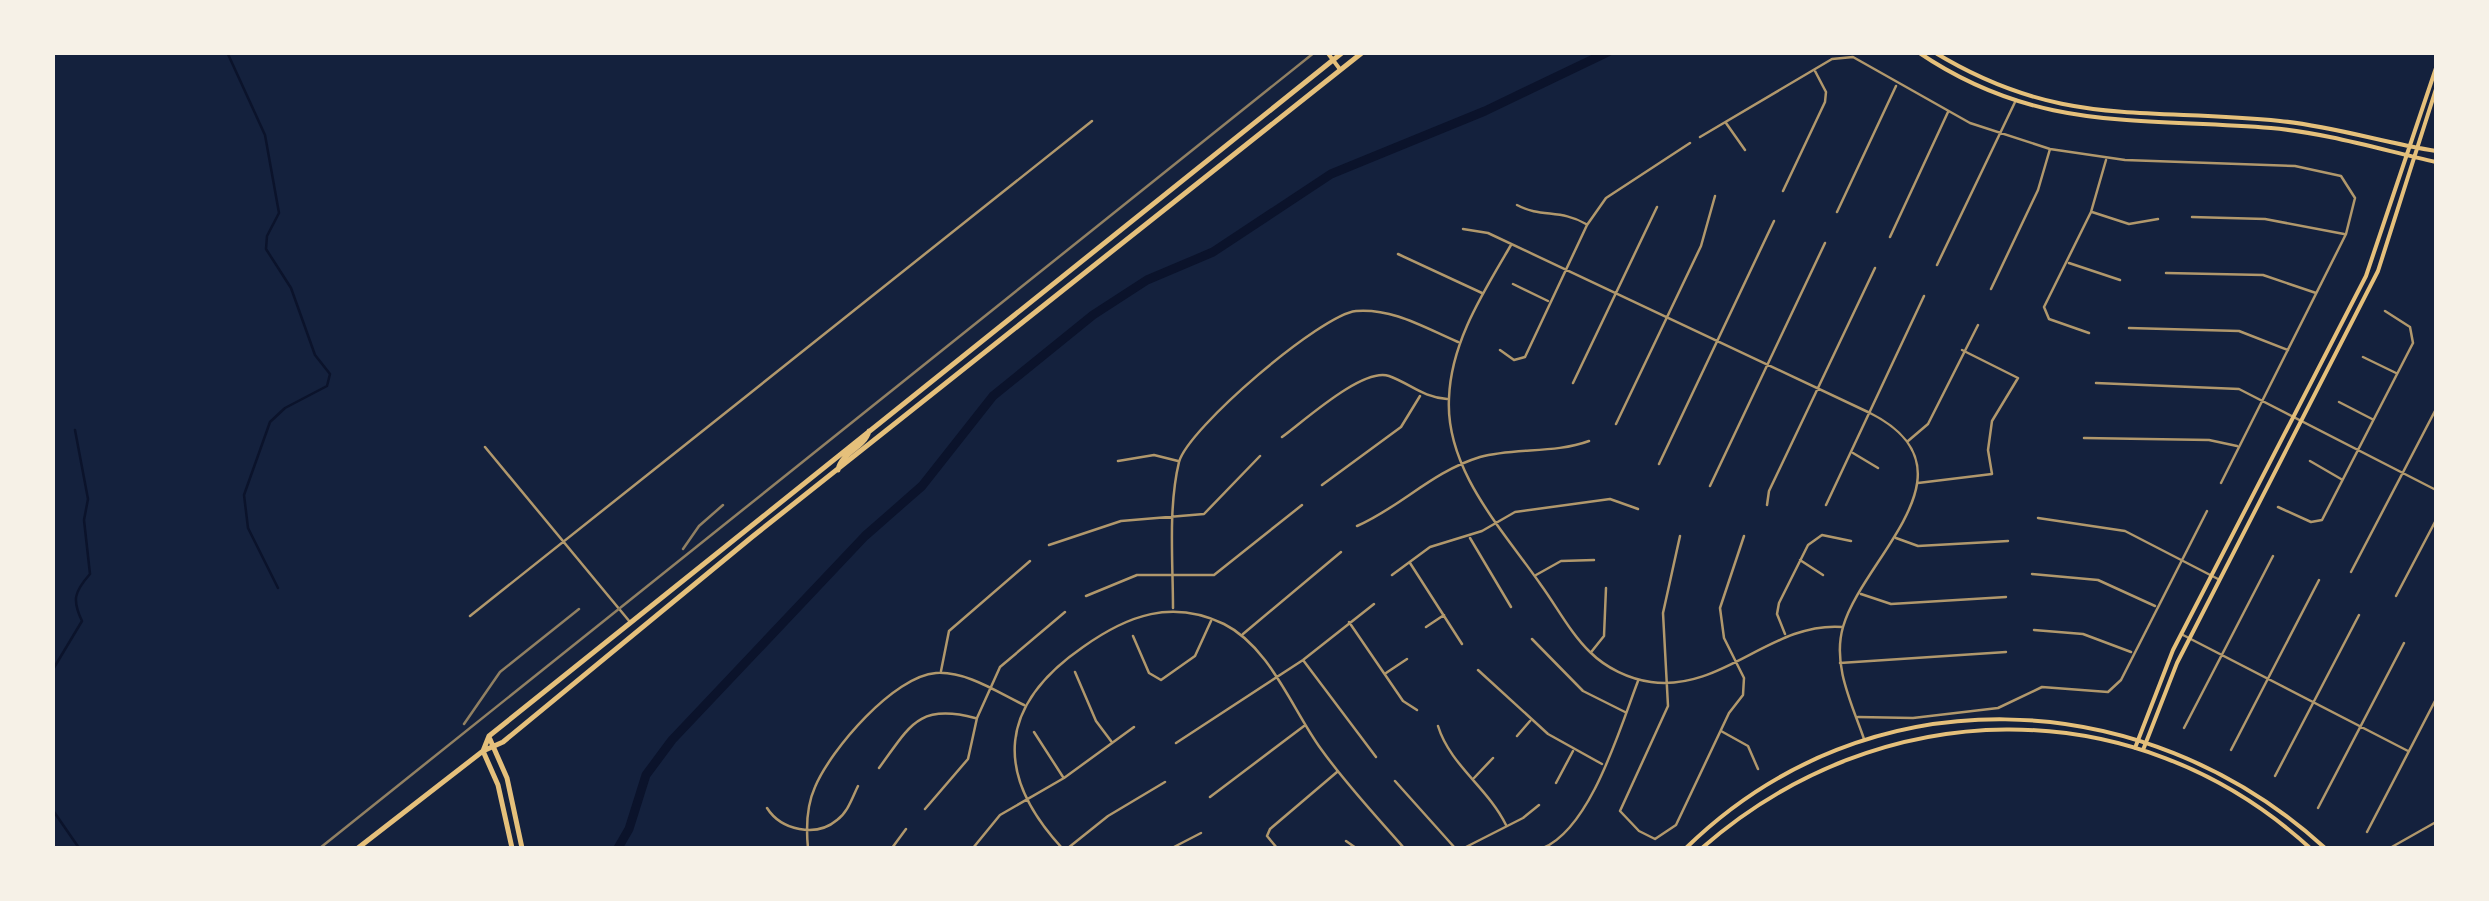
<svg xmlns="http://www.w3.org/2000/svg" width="2489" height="901" font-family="'Archivo Narrow',sans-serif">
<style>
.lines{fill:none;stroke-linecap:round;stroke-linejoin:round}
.stream{stroke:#0b132b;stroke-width:2.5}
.river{stroke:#0b132b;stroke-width:9}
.minor{stroke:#b1986c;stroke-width:2.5}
.secondary{stroke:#e5c07b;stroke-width:4}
.primary{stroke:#e5c07b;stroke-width:5}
.rail{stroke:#918062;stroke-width:2.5}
</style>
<rect width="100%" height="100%" fill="#14213d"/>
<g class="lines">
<path class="stream" d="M227 52 265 135 279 213 267 236 266 249 291 288 315 355 330 374 327 386 285 408 270 422 244 495 248 528 278 588
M52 671 82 621C72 600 74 592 90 574L84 520 88 499 75 430
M52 809 79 848"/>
<path class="river" d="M618 848 629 829 646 775 672 740 865 536 922 486 993 396 1093 315 1147 280 1213 252 1331 174 1485 111 1608 52"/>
<path class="minor" d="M1726 123 1745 150
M1700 137 1832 59 1853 57 1970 123 2050 149 2125 160 2295 166 2341 176 2355 198 2346 234 2221 483
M1783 191 1825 102 1826 92 1815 71
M1517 205C1541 218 1561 209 1586 224
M1837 212 1896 86
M2092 212 2129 224 2158 219
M2192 217 2265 219 2344 234
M1463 229 1488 233 1870 413C1983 470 1863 557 1843 627 1832 665 1852 704 1864 739
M1890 237 1948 112
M1511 245C1483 293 1451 342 1449 398 1445 470 1503 530 1541 585 1557 607 1571 634 1590 652 1606 668 1629 679 1651 682 1723 692 1772 621 1843 627
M1398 254 1482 293
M2069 263 2120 280
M1937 265 2016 100
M2166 273 2263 275 2316 293
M1513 284 1548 301
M1991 289 2038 190 2050 149
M2129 328 2239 331 2288 350
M2089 333 2049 319 2044 307 2091 212 2106 160
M1500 350 1514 360 1525 357 1587 225 1606 198 1690 143
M2363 357 2396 373
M1573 383 1657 207
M2096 383 2239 389 2436 490
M2339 402 2372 419
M1616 424 1701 246 1715 196
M1282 437C1304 421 1363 367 1389 376 1411 384 1422 397 1447 399
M2084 438 2209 440 2237 446
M1908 441 1928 424 1978 325
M485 447 630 622
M1853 453 1878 468
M1118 461 1154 455 1178 461
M2310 461 2341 479
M1659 464 1774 221
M1918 483 1992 474 1988 450 1992 421 2018 378 1962 350
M1322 485 1401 427 1420 396
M1710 486 1825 243
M1767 505 1769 491 1875 268
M1826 505 1924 296
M2278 507 2311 522 2322 520 2413 343 2410 327 2385 311
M2038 518 2125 531 2218 579
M1357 526C1401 507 1431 472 1480 457 1515 447 1554 454 1589 441
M1680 536 1663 613 1668 706 1620 811 1639 831 1655 839 1676 825 1729 713 1743 695 1744 678 1724 638 1720 608 1744 536
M1470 538 1511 607
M1896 538 1918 546 2008 541
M1049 545 1121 521 1204 514 1260 456
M1800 560 1823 575
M1410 563 1462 644
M2351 572 2436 409
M2032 574 2098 580 2155 606
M1392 575 1430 547 1482 531 1515 512 1610 499 1638 509
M1536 575 1561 561 1594 560
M1861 594 1891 604 2006 597
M1086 596 1137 575H1214L1302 505
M2396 596 2436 520
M1173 608C1173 562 1168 508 1179 462 1188 428 1322 314 1356 311 1393 308 1425 328 1458 342
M470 616 1092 121
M1349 622 1403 701 1417 710
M1426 627 1444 615
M2034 630 2083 634 2131 652
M1243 634 1341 552
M1785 634 1777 614 1779 603 1808 545 1822 535 1851 541
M2183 635 2408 751
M1133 636 1149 673 1161 680 1195 656 1211 621
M1532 639 1583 691 1625 712
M1592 651 1604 636 1606 588
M1303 660 1376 757
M1840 663 2006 652
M1478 670 1548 734 1602 764
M941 671 949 631 1030 561
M1075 672 1096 721 1111 741
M1386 673 1407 659
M1858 717 1913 718 1998 708 2042 687 2108 692 2121 680 2207 511
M1438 726C1450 765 1488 788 1506 825
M2184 728 2273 556
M1721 731 1748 746 1758 769
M1034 732 1063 777
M1517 736 1530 721
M1176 743 1303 660 1374 604
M2231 750 2319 580
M879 768C910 726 918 703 975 718
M2275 776 2359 615
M1474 778 1493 758
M1395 781 1455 848
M1556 783 1573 751
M1210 797 1304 726
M767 808C781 830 816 838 837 820 848 812 852 798 858 786
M2318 808 2404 643
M925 809 968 759 977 718 1000 667 1065 612
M2367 832 2436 699
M1346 841 1356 848
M808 848C806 828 806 807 815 787 831 749 894 676 936 673 966 671 997 692 1024 705
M892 848 906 829
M973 848 1000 815 1064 778 1134 727
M1062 848C993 773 999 705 1083 647 1128 615 1172 599 1224 624 1270 647 1292 709 1321 749 1346 784 1376 816 1404 848
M1068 848 1108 816 1165 782
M1172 848 1201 833
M1277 848 1267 836 1270 829 1337 772
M1464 848 1523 818 1539 805
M1543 848C1591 828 1620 728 1638 681
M2390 848 2436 822"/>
<path class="secondary" d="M1327 52 1339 68
M1918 52C2037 133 2137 117 2271 128 2327 133 2382 150 2436 162
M1934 52C2060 129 2145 107 2280 121 2333 126 2384 143 2436 151
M2135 748 2173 650 2366 276 2436 68
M2143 750 2177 663 2378 271 2436 89
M1686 848C1867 671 2143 682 2325 848
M1702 848C1879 693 2134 687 2310 848"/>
<path class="primary" d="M838 470C841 452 864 449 869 431
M489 737 507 778 522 848
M483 751 489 736 1343 52
M483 751 498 785 512 848
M358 848 483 751 503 742 752 537 1363 52"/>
<path class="rail" d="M683 549 699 526 723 505
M464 724 500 672 579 609
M320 848 1315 52"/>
</g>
<rect width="2489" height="901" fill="none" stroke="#f6f1e7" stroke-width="110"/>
</svg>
